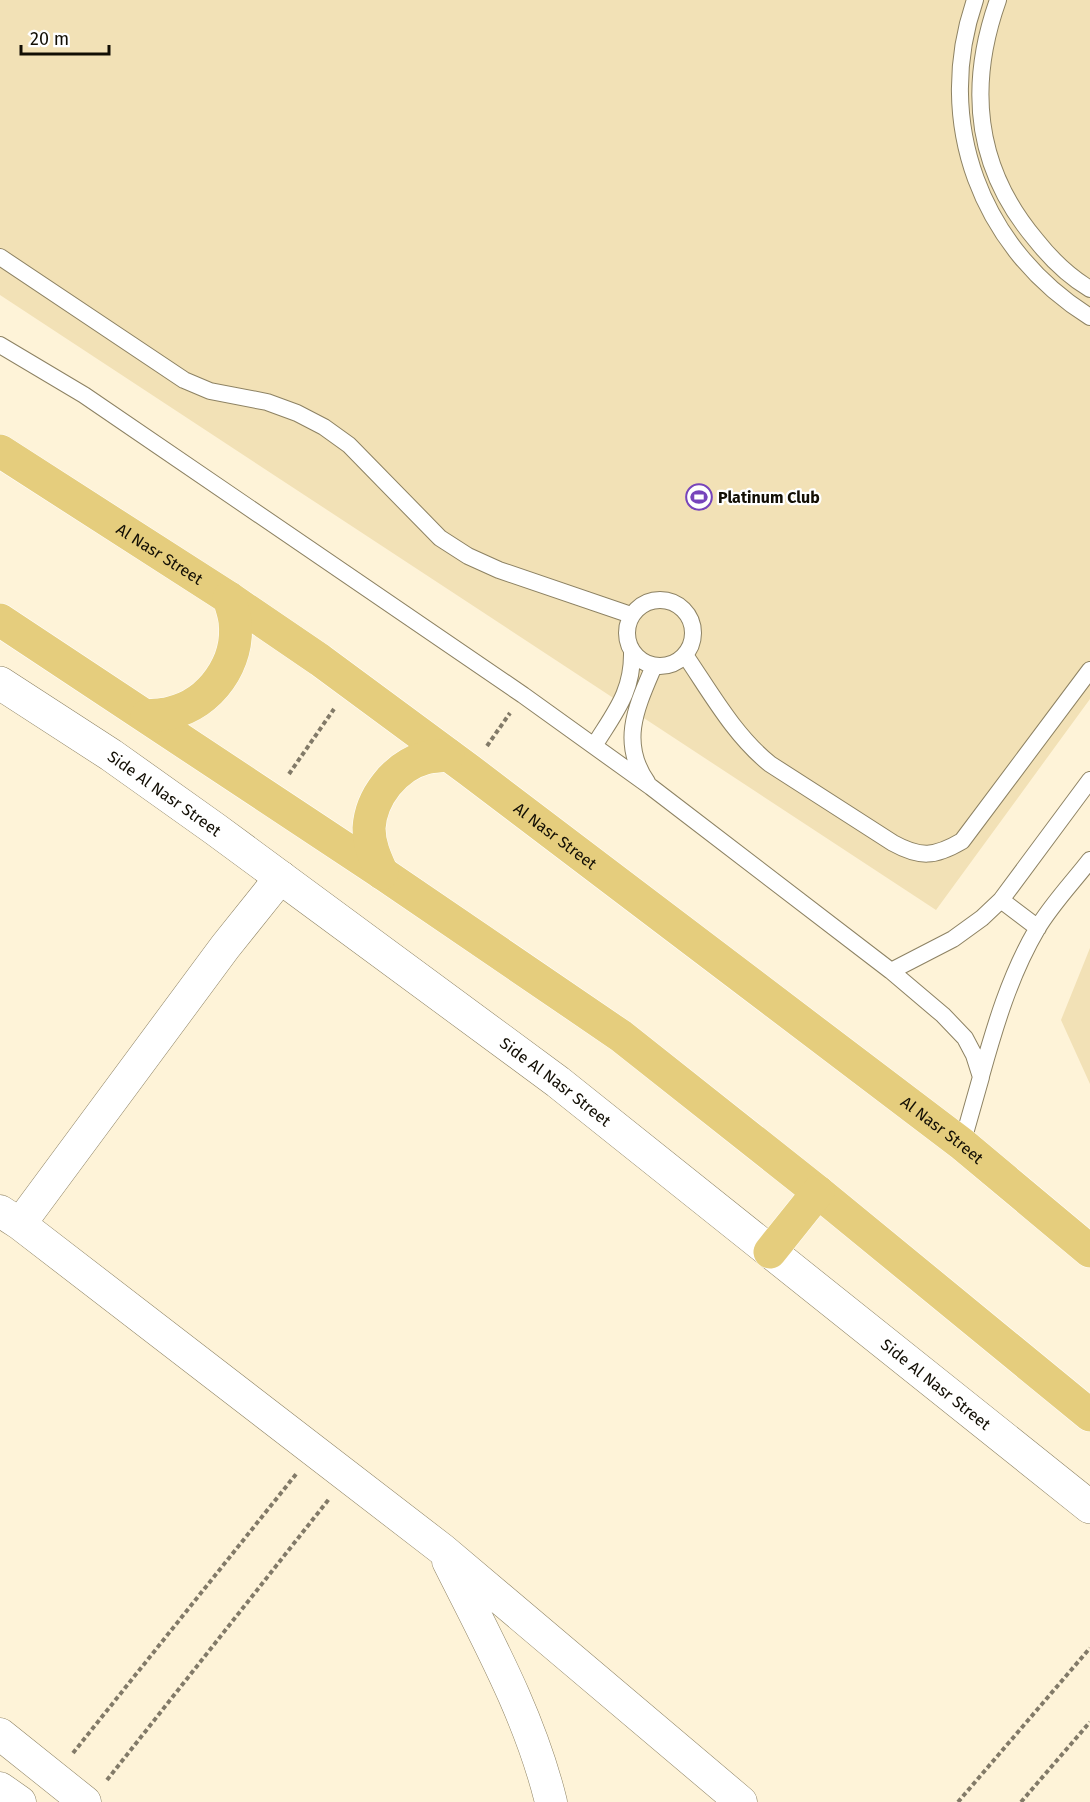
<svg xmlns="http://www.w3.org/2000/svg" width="1090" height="1802" font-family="'Fira Sans',sans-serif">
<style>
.green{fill:#f2e1b6}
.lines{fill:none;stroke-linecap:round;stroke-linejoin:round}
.service-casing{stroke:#8d8263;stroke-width:18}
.minor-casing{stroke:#8d8263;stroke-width:33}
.tertiary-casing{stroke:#8d8263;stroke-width:34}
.primary-casing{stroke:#fff;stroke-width:34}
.path{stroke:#827a68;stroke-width:4;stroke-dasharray:4.5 3;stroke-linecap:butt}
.service{stroke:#fff;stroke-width:16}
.minor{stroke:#fff;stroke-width:32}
.tertiary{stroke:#fff;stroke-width:33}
.primary{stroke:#e5cd7d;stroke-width:33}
.labels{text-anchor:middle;stroke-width:4.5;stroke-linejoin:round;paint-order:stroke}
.poi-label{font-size:16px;font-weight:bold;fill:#120e04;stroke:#fff;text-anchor:start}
.street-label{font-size:16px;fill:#120e04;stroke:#fff}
</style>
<rect width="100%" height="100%" fill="#fef3d8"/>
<path class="green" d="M0 0H1090V699L936 910 0 295Z
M1090 948V1084L1061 1020Z"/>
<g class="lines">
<g class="service-casing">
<path id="service" d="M975 0C933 122 981 249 1090 317
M998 0C967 87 975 168 1036 240 1051 259 1070 277 1090 289
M0 257 184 380 210 391 267 402 297 413 324 427 349 445 440 538 468 556 499 570 631 615
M0 345 84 395 523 695 651 787 891 971 943 1015 965 1038 974 1055 981 1077 962 1144
M627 633a33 33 0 1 1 66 0a33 33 0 1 1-66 0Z
M685 655C711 693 734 735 770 764L893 843C920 858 935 857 962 841L1090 670
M594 746C615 712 633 692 632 651
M647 782C619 742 637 706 654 666
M1001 900 1038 928
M891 971 953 939 982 918 1001 900 1090 780
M981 1076C995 1026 1010 975 1037 929 1051 905 1073 882 1090 860"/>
</g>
<g class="minor-casing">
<path id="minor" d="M0 1211 20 1224 443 1550 741 1802
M20 1224 225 947 281 877
M448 1561C487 1639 530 1716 551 1802
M0 1734 85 1802
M0 1788 20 1802"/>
</g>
<g class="tertiary-casing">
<g id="tertiary">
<path id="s1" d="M0 683 111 755 215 829 558 1082 1090 1507"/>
</g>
</g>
<g class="primary-casing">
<g id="primary">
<path id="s2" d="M0 451 229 598 320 660 469 770 962 1144 1090 1251"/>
<path d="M0 620 382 873 621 1036 818 1192 1090 1415"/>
<path d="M147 716C154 715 163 715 170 713 211 704 240 662 235 621 234 613 231 605 229 598"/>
<path d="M382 873C375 858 369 844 369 828 371 797 395 766 425 758 432 756 441 756 448 755"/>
<path d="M770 1252 818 1192"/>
</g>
</g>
<path class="path" d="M487 746 510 713
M289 774 334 709
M73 1753 297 1473
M107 1780 329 1499
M958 1802 1090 1648
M1021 1802 1090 1722"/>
<use href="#service" class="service"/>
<use href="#minor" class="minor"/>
<use href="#tertiary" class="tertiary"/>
<use href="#primary" class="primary"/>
</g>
<defs>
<g id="stadium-ring" transform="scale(1.35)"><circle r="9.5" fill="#fff" stroke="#74b" stroke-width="1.5"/><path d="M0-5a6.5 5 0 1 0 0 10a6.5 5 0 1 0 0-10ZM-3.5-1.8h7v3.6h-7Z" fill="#74b"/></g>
</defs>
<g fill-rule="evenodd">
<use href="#stadium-ring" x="699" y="497"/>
</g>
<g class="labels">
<g class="poi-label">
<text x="718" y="503">Platinum Club</text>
</g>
<g class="street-label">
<text dy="6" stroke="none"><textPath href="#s2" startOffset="190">Al Nasr Street</textPath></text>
<text dy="6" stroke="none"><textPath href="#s1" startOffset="198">Side Al Nasr Street</textPath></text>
<text dy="6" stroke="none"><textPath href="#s2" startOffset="676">Al Nasr Street</textPath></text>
<text dy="6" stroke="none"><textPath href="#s1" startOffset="684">Side Al Nasr Street</textPath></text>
<text dy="6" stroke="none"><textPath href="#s2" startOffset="1162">Al Nasr Street</textPath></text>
<text dy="6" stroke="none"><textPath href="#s1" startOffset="1170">Side Al Nasr Street</textPath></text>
</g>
</g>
<path d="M21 45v9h88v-9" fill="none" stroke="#120e04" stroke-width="3"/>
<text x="30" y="45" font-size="18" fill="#120e04" stroke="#ffffff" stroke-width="4.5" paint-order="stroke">20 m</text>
</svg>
